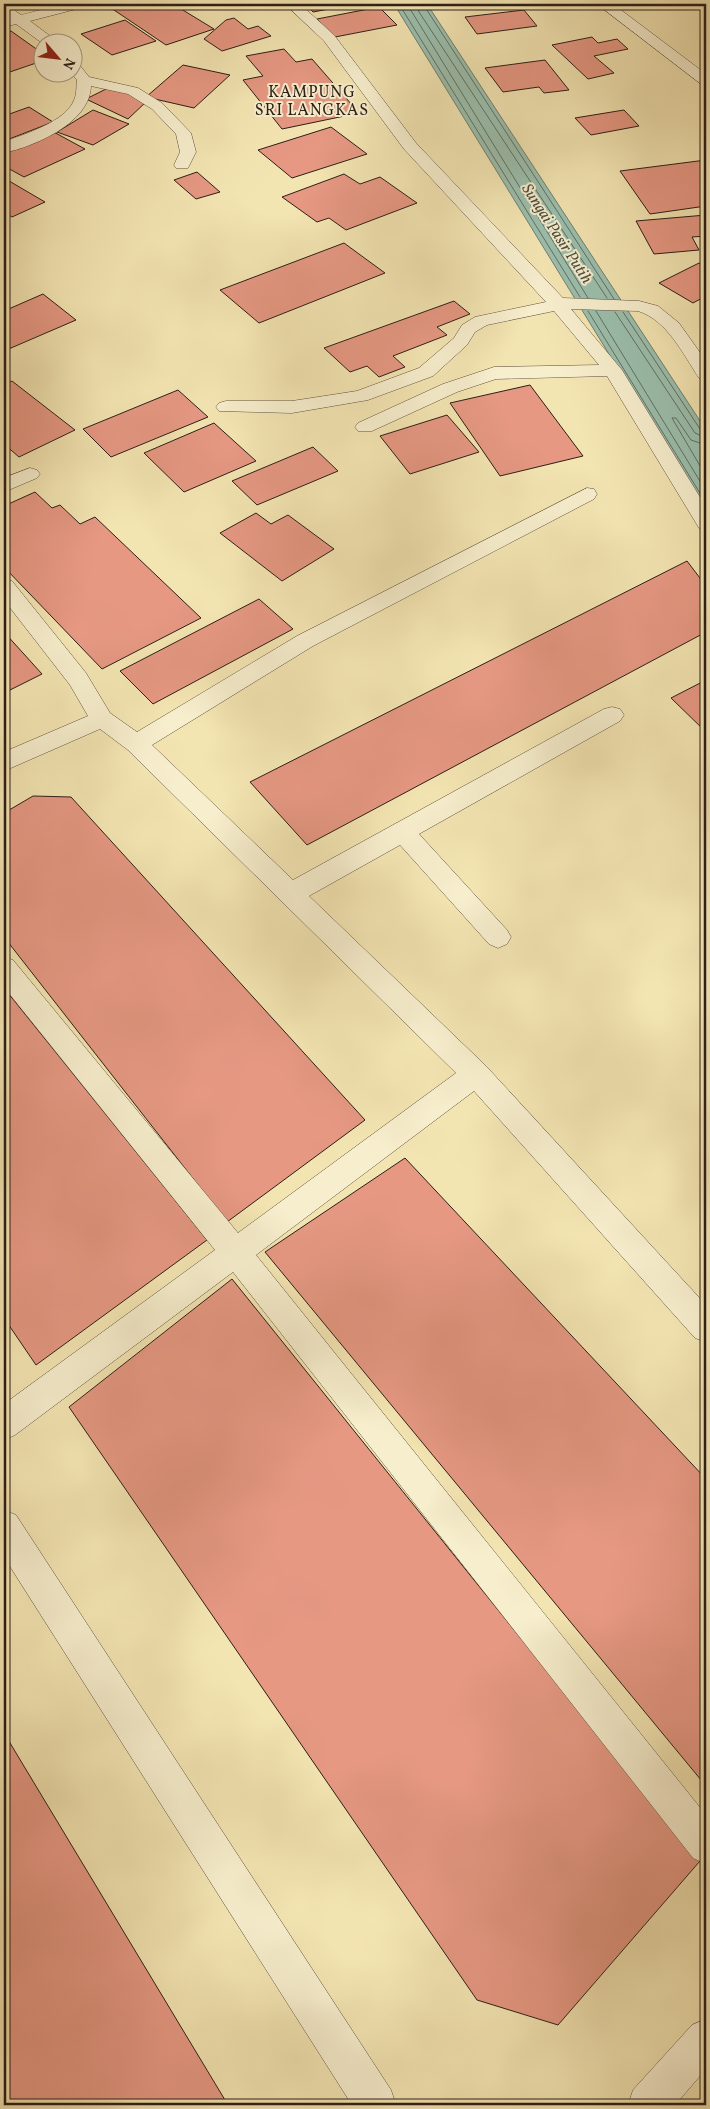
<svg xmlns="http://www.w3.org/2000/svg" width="710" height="2109" font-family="Vollkorn,serif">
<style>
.water{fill:#9bbfad;stroke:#6f7f71}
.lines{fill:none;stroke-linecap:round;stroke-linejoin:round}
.shore{stroke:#646e62;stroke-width:1}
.building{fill:#e69883;stroke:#2c1e16}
.minor-casing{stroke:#5e503d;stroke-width:1}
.minor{fill:#f7eecd;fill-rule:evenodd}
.labels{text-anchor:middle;stroke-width:4;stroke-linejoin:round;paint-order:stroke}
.far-neighbourhood-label{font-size:16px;letter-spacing:1px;fill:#2c1e16;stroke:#f7eecd}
.far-water-label{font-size:16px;font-style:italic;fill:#4d4e43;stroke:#f7eecd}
</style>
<rect width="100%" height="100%" fill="#f3e5b2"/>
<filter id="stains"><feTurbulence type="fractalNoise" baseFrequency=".004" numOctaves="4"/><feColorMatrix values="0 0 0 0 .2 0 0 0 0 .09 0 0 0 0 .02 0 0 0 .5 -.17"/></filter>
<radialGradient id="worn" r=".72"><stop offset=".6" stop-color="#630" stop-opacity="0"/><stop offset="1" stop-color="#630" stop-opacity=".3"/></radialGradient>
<path class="water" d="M394 4H427L706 430V512Z"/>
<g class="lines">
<path class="shore" d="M399 4 580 297
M407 4 588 298
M417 4 419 12 607 298
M423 4 614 299
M588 311 706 503
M596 311 706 491
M615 312 695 433 706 438
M623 312 700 429 706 432
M706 445 691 440 676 418H672L706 476"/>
</g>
<path class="building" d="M126 4H173L214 29 166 45 111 8Z
M306 4H356L313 12Z
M450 4H480L455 8Z
M379 7 397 25 335 37 317 19Z
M524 10 537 26 477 34 465 17Z
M234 18 248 29 258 26 271 36 222 51 204 39 226 20Z
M125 20 156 41 112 55 81 34Z
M11 31 42 53V61L4 74V33Z
M592 37 598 43 617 39 628 49 594 56 614 73 588 79 552 45Z
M284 49 296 62 312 59 359 113 282 129 243 80 263 76 246 56Z
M545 60 569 90 544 93 539 87 503 92 485 68Z
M183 65 230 75 194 108 146 97Z
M112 86 147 101 128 119 86 99Z
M29 107 53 122 4 141V116Z
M93 110 129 124 93 145 57 132Z
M624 110 639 126 591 135 575 118Z
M331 127 367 154 292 178 258 150Z
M50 130 85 149 24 177 4 166V151Z
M706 160V206L650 214 620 171Z
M197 172 220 192 196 199 174 180Z
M344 174 360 184 380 177 417 203 346 230 329 218 317 222 282 197Z
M4 178 45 202 12 217 4 212Z
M706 215V236L692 237 699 250 654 254 636 221Z
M344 243 385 273 259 323 220 290Z
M699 263 706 268V296L693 303 659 283Z
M43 294 76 320 4 351V311Z
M454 301 470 314 437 327 447 335 393 356 405 367 379 377 367 366 350 372 324 348Z
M12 381 75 430 19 457 4 444V385Z
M530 385 583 456 500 476 450 403Z
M178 390 208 417 111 457 83 429Z
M447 415 479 452 410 474 380 436Z
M214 423 256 461 184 492 144 453Z
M313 447 338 471 257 505 232 481Z
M35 492 52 508 60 505 80 524 95 517 201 618 102 669 4 567V506Z
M256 513 271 524 288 515 334 549 282 581 220 533Z
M687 561 706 586V632L307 845 250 782Z
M259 599 293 629 153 704 120 671Z
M4 632 42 674 4 693Z
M706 680V732L671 698Z
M33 796 71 797 365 1120 227 1222 4 937V813Z
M4 988 207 1240 36 1365 4 1318Z
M405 1158 706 1479V1786L265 1252Z
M232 1279 700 1861 558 2025 477 2000 69 1407Z
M4 1733 228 2105H4Z"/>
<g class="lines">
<g class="minor-casing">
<path id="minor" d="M63 4H86L84 7 30 21 58 42 42 43 16 24 4 27V19L7 18 4 16V10H14L21 15Z
M285 4H300L334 35 416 143 563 298 639 301 658 306 679 323 706 361V380L699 378C683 354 667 320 638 311L571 309 622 370 706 507V530L699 528 607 376 496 379 457 392 372 431H358L355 427 358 423 443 384 494 367 599 365 554 311 487 325 475 332 467 345 433 376 368 400 292 413 219 411 216 407 219 403 226 401H292L357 391 419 368 454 338 462 325 475 317 546 302 404 149 324 41Z
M597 4H613L706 74V85L701 84Z
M73 62 78 63 89 77 138 88 162 103 191 133 196 152 188 168H176L174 165 180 152 176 134 152 109 128 94 91 86C90 123 35 146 4 153V142C24 134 66 122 74 100 77 94 76 87 77 80L70 72H72Z
M30 468 37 470 40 474 37 478 4 492V478Z
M587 488 594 489 597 494 594 499 313 646 152 745 293 880 604 709 612 707 620 709 624 715 620 721 419 834 507 930 511 937 507 944 498 948 489 944 400 845 309 896 486 1066 706 1305V1342L695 1338 474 1091 256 1255 706 1815V1864L693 1858 233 1272 15 1435 4 1440V1404L215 1250 4 987V957L13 960 238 1233 456 1073 128 750 100 729 4 771V752L88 716 70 685 4 600V579L12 581 86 673 110 713 137 732 297 636Z
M4 1510 16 1515 391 2090 396 2105H352L4 1557Z
M706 2019V2069L675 2105H628L633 2090 692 2025Z"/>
</g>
<use href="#minor" class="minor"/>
</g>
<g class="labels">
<g class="far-neighbourhood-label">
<text x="312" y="97">KAMPUNG<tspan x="312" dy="18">SRI LANGKAS</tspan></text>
</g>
<g class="far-water-label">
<text transform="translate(558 233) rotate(57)" y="6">Sungai Pasir Putih</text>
</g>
</g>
<rect width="710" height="2109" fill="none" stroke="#f3e5b2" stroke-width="20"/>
<rect x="5" y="5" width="700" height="2099" fill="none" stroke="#2c1e16" stroke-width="2.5"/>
<rect x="10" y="10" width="690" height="2089" fill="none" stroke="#2c1e16"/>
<g transform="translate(58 58) rotate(118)"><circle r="24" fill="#f7eecd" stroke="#a69b84"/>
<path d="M0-4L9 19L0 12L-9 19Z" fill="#8f2418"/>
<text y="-8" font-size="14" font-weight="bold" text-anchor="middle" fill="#2c1e16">N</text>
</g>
<rect width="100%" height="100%" filter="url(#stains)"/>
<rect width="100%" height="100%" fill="url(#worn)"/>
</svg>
